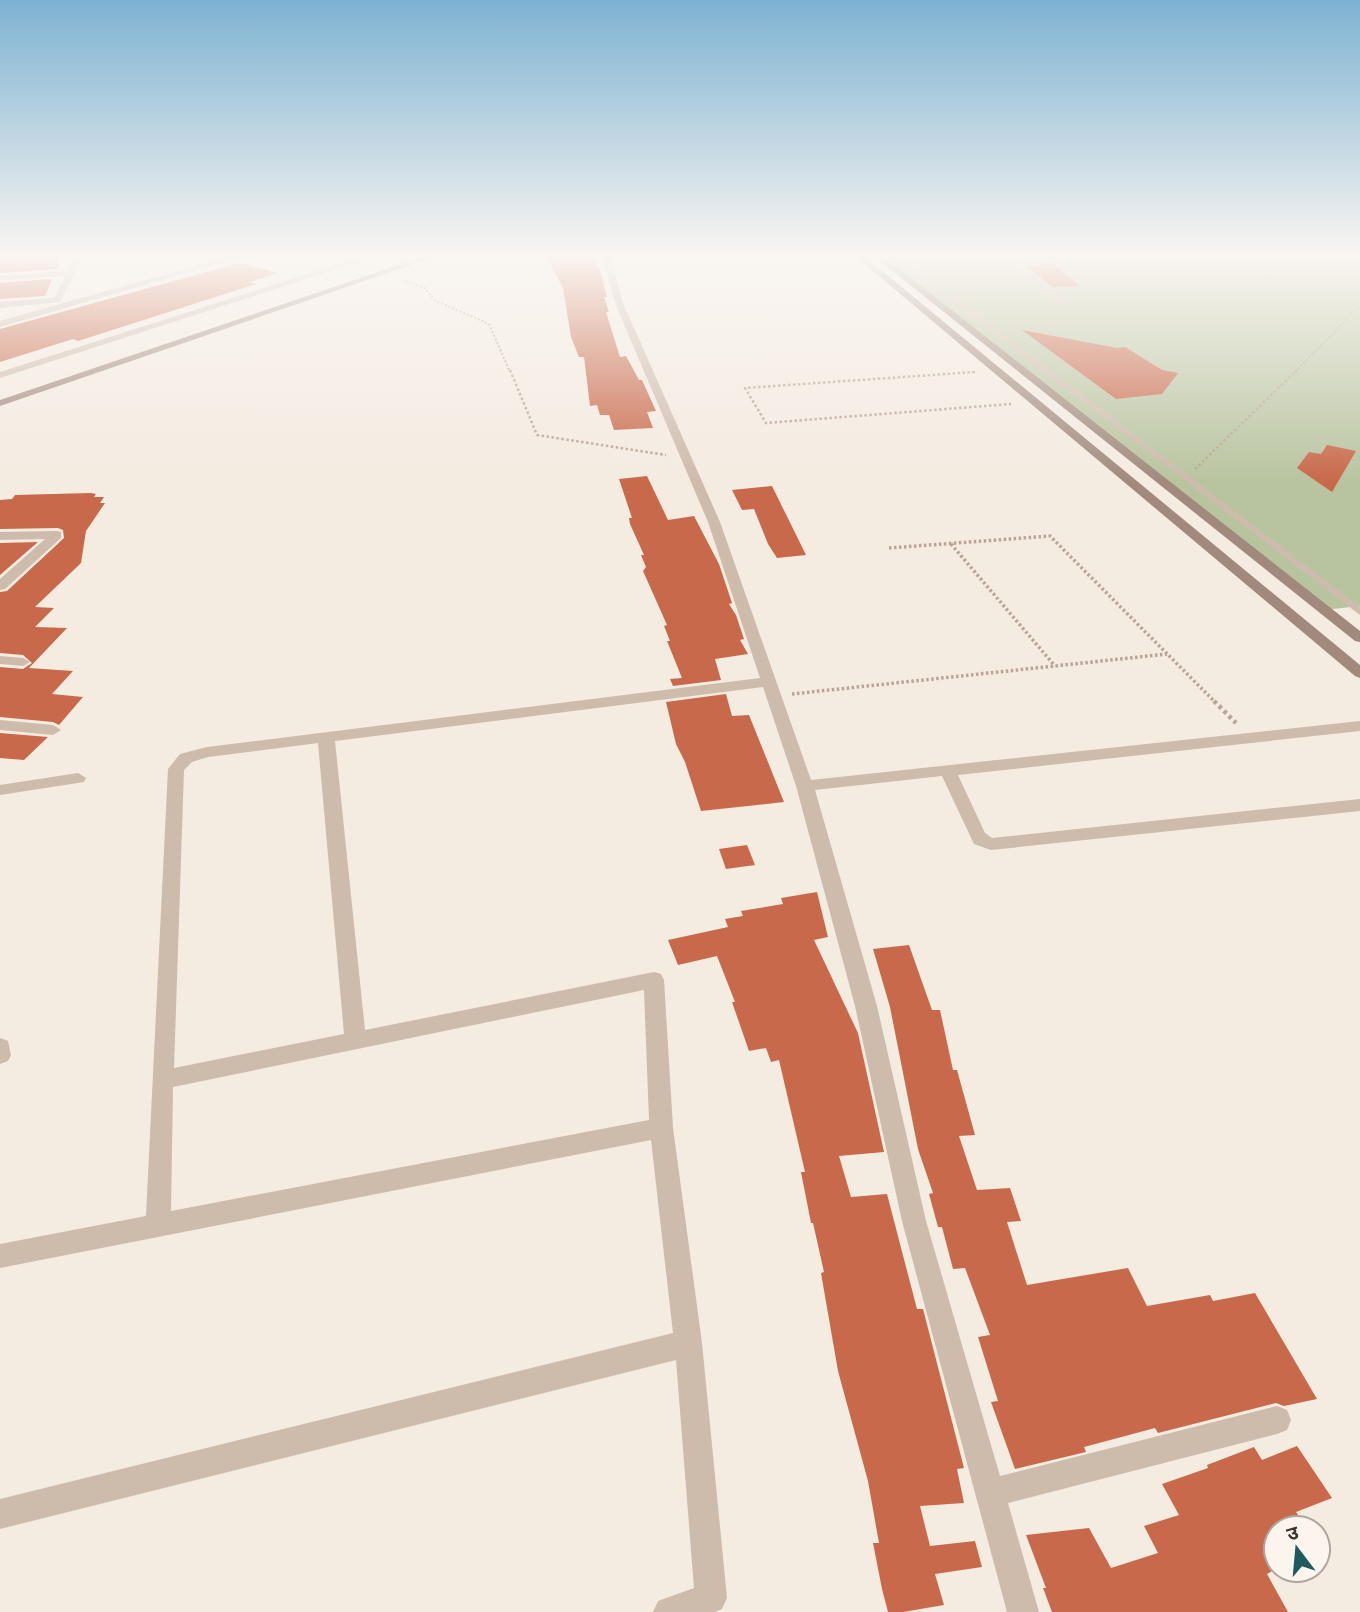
<svg xmlns="http://www.w3.org/2000/svg" width="1360" height="1612" font-family="'Titillium Web','Noto Sans Devanagari',sans-serif">
<style>
.green{fill:#b8c4a0}
.building{fill:#c8694b}
.lines{fill:none;stroke-linecap:round;stroke-linejoin:round}
.path-far3{stroke:#b9a596;stroke-width:2;stroke-dasharray:2 2;stroke-linecap:butt}
.path-far2{stroke:#b9a596;stroke-width:2.5;stroke-dasharray:2.5 2.5;stroke-linecap:butt}
.path-far1{stroke:#b9a596;stroke-width:3.5;stroke-dasharray:2.5 2.5;stroke-linecap:butt}
.path{stroke:#b9a596;stroke-width:4.5;stroke-dasharray:3.5 3.5;stroke-linecap:butt}
.lane{fill:#cdbbac;fill-rule:evenodd}
.street{fill:#cdbbac;fill-rule:evenodd}
.secondary{fill:#a18a7d;fill-rule:evenodd}
</style>
<rect width="100%" height="100%" fill="#f4ebe1"/>
<path class="green" d="M878 256H1360V606L1324 610Z"/>
<path class="building" d="M60 256 57 269 0 273V261L8 258Z
M546 256H591L599 267 607 297H604L609 312H606L620 357 626 356 639 380H642L656 411 647 412 653 428 614 430 609 415H600L597 405 590 406 584 357H579L571 337 563 288Z
M1049 260V259L1079 286 1052 287 1025 265H1044Z
M239 263 279 273 250 282 256 284 78 341 73 339 0 362V329Z
M52 279 45 296 0 299V283Z
M1022 330 1117 348 1125 347 1162 370 1178 373 1162 394 1116 399Z
M1327 445 1356 451 1332 492 1297 468 1309 452 1321 454Z
M647 476 668 520 694 516 719 564 732 603 729 604 736 615 744 639 740 640 748 654 715 659 721 680 673 686 670 679 682 678 667 641H670L664 626 667 625 643 571 646 567 641 555H644L630 524 629 518H632L619 479Z
M772 486 806 555 777 558 768 544 754 509 742 510 732 490Z
M91 493 96 494 94 497H104L100 503H105L86 531 81 563 35 607 54 608 35 627 67 628 29 668 73 671 52 694 83 697 59 725 53 722 0 717V667L23 669 32 663 23 655 0 653V592L7 591 64 538 63 530 58 528 0 529V500L12 499 15 495Z
M38 542 0 575V543Z
M726 694 732 716 749 715 784 802 701 811 685 762 676 744 666 702Z
M0 733 48 737 24 760 0 758Z
M747 845 755 865 726 869 719 849Z
M817 892 828 937 814 940 858 1033 884 1152 839 1156 851 1197 887 1194 917 1309H923L964 1468 957 1469 964 1503 920 1506 930 1546 975 1541 982 1567 935 1574 944 1605 903 1612H888L882 1589 873 1543H879L868 1481 838 1371 821 1273 824 1272 813 1223H811L801 1172H805L779 1060 771 1062 766 1048 749 1051 732 1002H735L717 956 678 965 668 940 728 927 725 919 743 916 741 911 783 904 781 898Z
M909 945 932 1010H940L953 1070H957L975 1135 959 1136 977 1190 1010 1188 1021 1221 1007 1222 1027 1285 1128 1268 1147 1306 1210 1295 1213 1301 1255 1293 1317 1399 1284 1406 1276 1403 1158 1433 1155 1428 1084 1447 1086 1452 1015 1469 991 1402 998 1401 978 1337 990 1335 965 1268 953 1269 942 1227H938L929 1194 933 1193 918 1149 890 1007 873 949Z
M1297 1446 1332 1498 1296 1512 1307 1528H1276V1569L1267 1574 1288 1612H1052L1043 1588H1046L1026 1535 1089 1528 1111 1568 1158 1553 1144 1526 1179 1515 1162 1484 1208 1468 1207 1465 1254 1447 1262 1460Z"/>
<g class="lines">
<path class="path-far3" d="M405 281 425 288 434 300 489 324 510 372
M972 372H975
M1295 372 1360 306"/>
<path class="path-far2" d="M510 370 537 435 666 455
M975 372 745 388 766 423 1011 404
M1195 469 1297 370"/>
<path class="path-far1" d="M951 544 1055 666
M889 548 1050 536 1216 703
M792 694 1167 654"/>
<path class="path" d="M1214 701 1236 723"/>
<path class="lane" d="M894 256H901L1360 607V615Z"/>
<path class="street" d="M0 256H7L0 259Z
M75 256H83L60 302 0 308V302L54 298 65 276 0 280V276L68 271Z
M230 256H244L0 327V321Z
M364 256H377L0 378V372Z
M602 256H610L623 303 720 522 811 780 1360 721V731L958 775 985 833 992 838 1360 799V811L991 850 974 844 942 776 815 790 877 1006 926 1221 1000 1476 1277 1406 1287 1410 1291 1420 1287 1430 1277 1434 1008 1503 1039 1612H1007L902 1221 855 1006 796 786 763 687 335 741 365 1030 654 972 661 974 664 980 673 1128 702 1343 727 1598 722 1609 715 1612H653L658 1601 694 1588 676 1360 0 1529V1499L673 1333 651 1140 0 1268V1244L146 1216 168 769 180 754 207 747 760 678 708 522 615 303ZM318 743 344 1034 174 1068 184 770 192 762 208 757ZM644 990 649 1120 171 1211 173 1087Z
M1005 256 1047 258 1044 262 1017 263 1066 301V305H1060L1008 263H903L899 261 903 259Z
M57 531 61 532V538L5 589 0 590V579L45 539 0 540V532Z
M0 656 23 658 30 662 23 666 0 664Z
M0 720 53 725 61 730 53 735 0 730Z
M78 773 86 778 84 782 0 795V785Z
M0 1038 8 1041 11 1055 8 1061 0 1064Z"/>
<path class="secondary" d="M425 256H437L0 406V400Z
M855 256H864L1360 665V678L1355 676Z
M874 256H883L1360 631V642L1355 641Z"/>
</g>
<linearGradient id="sky" x2="0" y2="1"><stop stop-color="#7eb2d2"/><stop offset="0.53" stop-color="#faf6f2"/><stop offset="1" stop-color="#faf6f2" stop-opacity="0"/></linearGradient>
<rect width="1360" height="482" fill="url(#sky)"/>
<g transform="translate(1297 1549) rotate(344)"><circle r="33" fill="#fbf5ee" stroke="#aea6a0" stroke-width="2"/>
<path d="M0-5L12 26L0 18L-12 26Z" fill="#1f5a5e"/>
<text y="-10" font-size="19" font-weight="bold" text-anchor="middle" fill="#3b302b">उ</text>
</g>
</svg>
